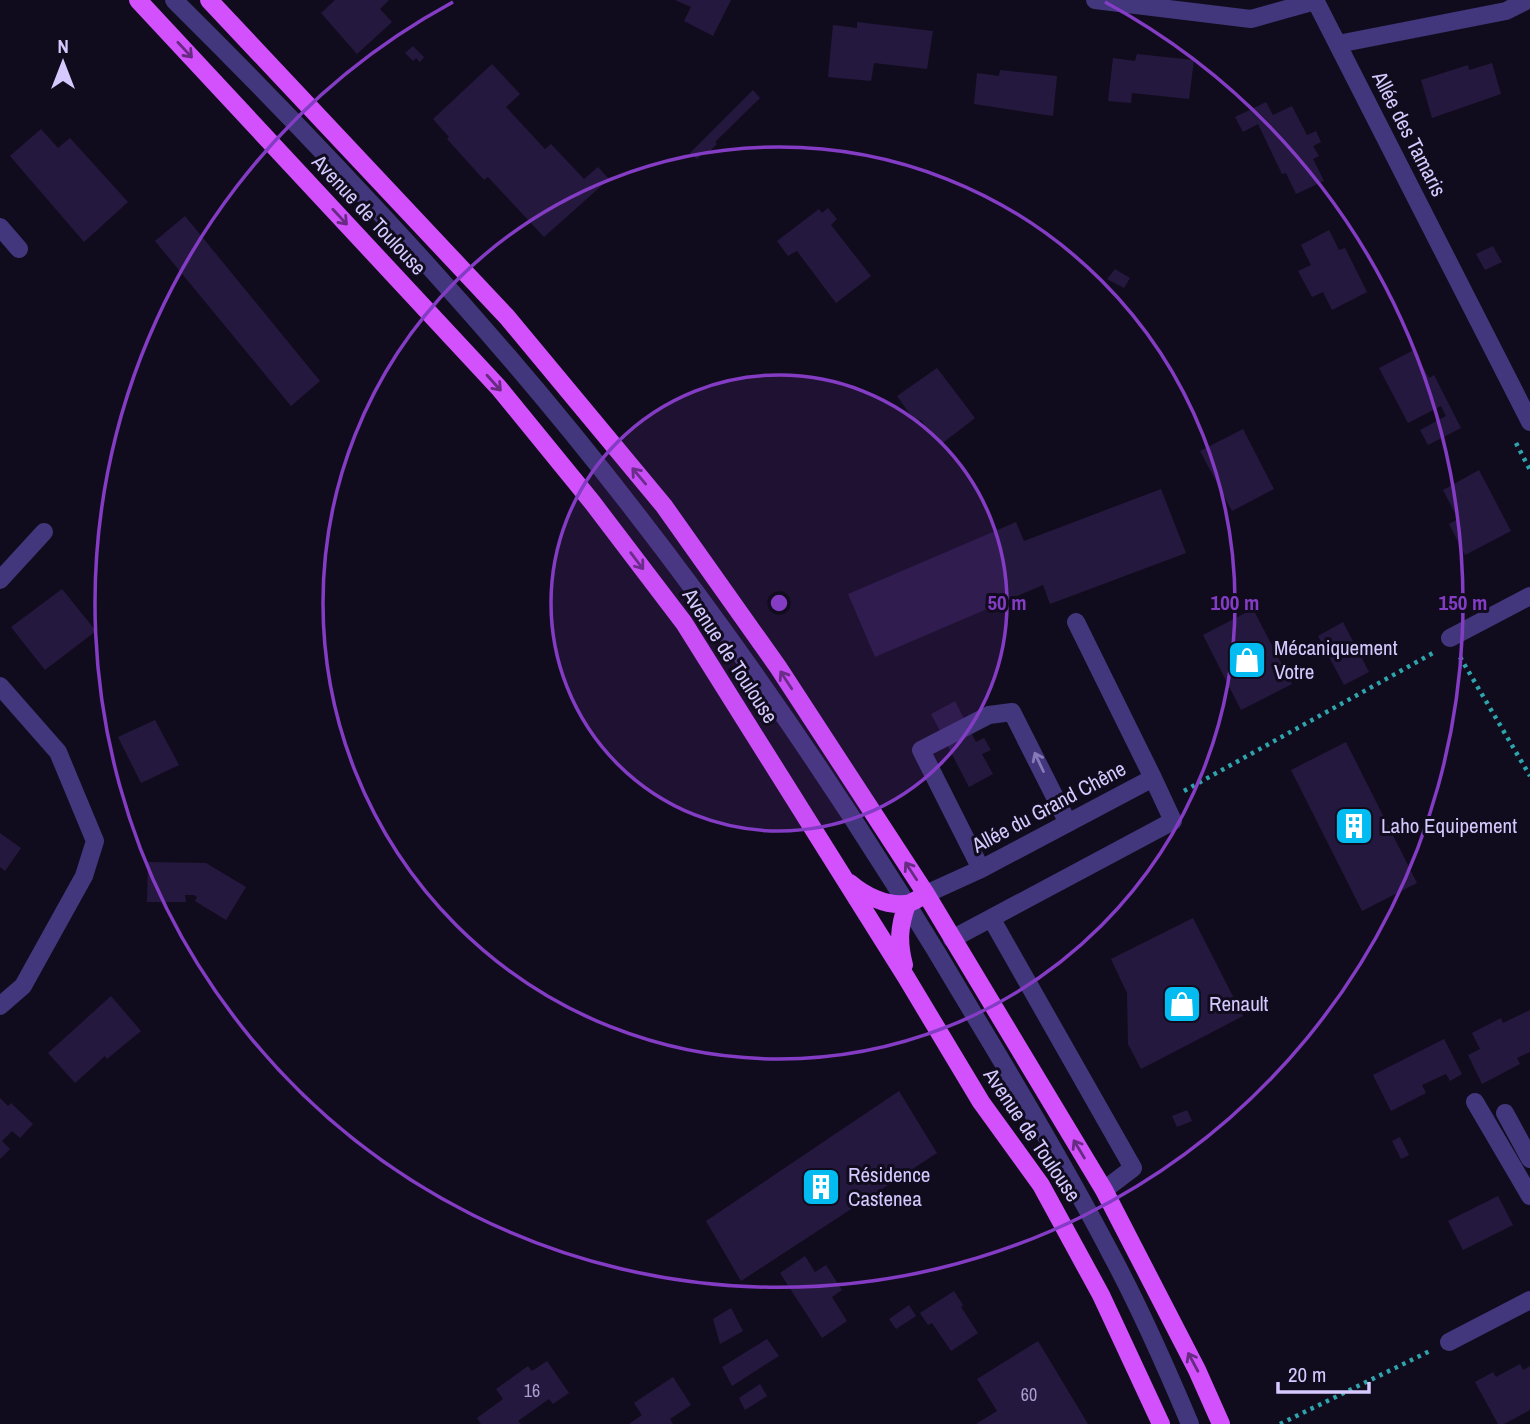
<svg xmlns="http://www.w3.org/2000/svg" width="1530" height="1424" font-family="'Archivo Narrow',sans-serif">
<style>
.building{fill:#25183e}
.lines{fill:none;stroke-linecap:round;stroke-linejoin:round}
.path{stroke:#2ea5ad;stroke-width:4.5;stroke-dasharray:3.5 5;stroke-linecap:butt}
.minor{stroke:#42377c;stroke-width:18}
.major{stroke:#d351fd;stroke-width:18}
.oneway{stroke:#682b82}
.oneway2{stroke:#8579b7}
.ring{fill:none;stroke:#843cc5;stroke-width:3.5}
.labels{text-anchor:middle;stroke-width:6;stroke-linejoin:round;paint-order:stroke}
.number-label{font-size:18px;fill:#aa9dcf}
.street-label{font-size:21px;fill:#d6c9ff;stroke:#110c1d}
.poi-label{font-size:21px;fill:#d6c9ff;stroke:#110c1d;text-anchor:start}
.centre{fill:#843cc5;stroke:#110c1d;stroke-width:3.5}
.ring-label{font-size:21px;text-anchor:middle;font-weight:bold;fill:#843cc5;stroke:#110c1d;stroke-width:6;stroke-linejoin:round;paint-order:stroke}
</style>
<rect width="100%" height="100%" fill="#110c1d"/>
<path class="building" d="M335 0H389L380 9 392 22 357 54 321 13Z
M675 0H731L713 36 684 21 691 7Z
M857 22 933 31 927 69 874 63 871 81 828 77 833 25 857 28Z
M413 46 424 57 420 62 416 58 413 61 405 53Z
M1137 54 1194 60 1189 99 1132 93 1131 103 1108 101 1113 58 1135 61Z
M1492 63 1501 94 1432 118 1421 80 1468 65 1469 70Z
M492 64 520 94 506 107 545 149 551 144 584 179 598 167 609 179 544 237 488 177 484 180 447 139 449 137 433 119Z
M1000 70 1057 76 1053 116 974 104 977 73 999 76Z
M753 90 760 98 715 142 717 144 707 154 705 151 697 159 690 153Z
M1266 102 1273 115 1292 106 1307 135 1316 131 1321 142 1313 146 1319 156 1313 159 1324 181 1296 194 1286 173 1282 174 1258 124 1243 132 1235 117Z
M41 129 58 148 70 138 128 202 84 242 10 156Z
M828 208 837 219 831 225 871 276 836 303 797 251 788 256 777 241 819 209 822 213Z
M185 216 320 381 291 406 155 241Z
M1329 230 1339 250 1345 248 1367 292 1332 310 1323 292 1312 297 1298 271 1311 265 1301 245Z
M1493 246 1502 262 1485 270 1476 254Z
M1115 269 1130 278 1124 288 1107 279Z
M1414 350 1429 378 1434 375 1461 428 1428 445 1420 430 1446 416 1441 406 1408 423 1379 368Z
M937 368 975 418 940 445 921 420 916 423 897 396Z
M1243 429 1274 489 1232 511 1200 451Z
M1479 470 1511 531 1465 555 1449 524 1458 519 1443 490Z
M1161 489 1186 553 1050 604 1043 585 875 657 848 594 1016 522 1024 541Z
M62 589 96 631 45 670 11 627Z
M1253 609 1292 684 1241 710 1203 635Z
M1343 622 1369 672 1344 685 1318 636Z
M955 701 976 742 984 738 991 750 982 754 993 774 969 787 931 714Z
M155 720 179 765 141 783 118 737Z
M1346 742 1417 883 1362 911 1291 770Z
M0 833 21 848 5 871 0 867Z
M148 862 206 863 246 887 226 920 195 901 197 897 194 895H185L186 902H147Z
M1193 918 1243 1016 1141 1069 1128 1044 1127 993 1111 959Z
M111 996 141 1031 107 1059 105 1056 75 1083 48 1053Z
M1530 1010V1052L1517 1058 1520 1064 1482 1084 1468 1055 1480 1049 1472 1033 1501 1018 1503 1023Z
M1444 1039 1462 1074 1450 1081 1446 1074 1422 1085 1426 1093 1391 1111 1373 1075Z
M899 1091 937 1153 741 1281 706 1221Z
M0 1098 8 1106 11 1103 33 1124 20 1138 12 1131 2 1141 10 1149 0 1159Z
M1187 1110 1192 1121 1177 1127 1172 1116Z
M1400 1137 1409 1155 1401 1159 1392 1141Z
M1498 1196 1513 1225 1463 1250 1448 1221Z
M805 1256 815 1272 826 1265 842 1290 832 1297 847 1321 822 1338 780 1273Z
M954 1291 963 1305 961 1307 978 1333 951 1351 932 1323 928 1325 920 1313Z
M909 1305 916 1316 896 1329 889 1319Z
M731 1308 743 1331 720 1344 713 1319Z
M767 1339 779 1356 732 1386 722 1367Z
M1038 1341 1088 1424H976L997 1411 977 1379Z
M547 1361 569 1393 553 1404 549 1399 518 1421 521 1424H481L477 1418 503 1399 496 1389 528 1366 532 1371Z
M1520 1364 1523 1370 1530 1366V1410L1504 1424H1498L1475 1382 1493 1372 1496 1377Z
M673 1377 691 1405 670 1419 673 1424H629L642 1415 634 1403Z
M760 1384 767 1396 745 1410 739 1398Z"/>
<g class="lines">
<path class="path" d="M1516 443 1530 470
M1460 657 1530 776
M1184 791 1433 653
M1280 1424 1430 1351"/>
<path class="minor" d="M174 0C289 114 401 232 507 355 683 560 839 785 976 1018 1023 1096 1070 1175 1112 1256 1141 1310 1166 1367 1190 1424
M1095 0 1251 19 1315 1
M1315 0 1530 422
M1338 44 1506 11 1528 0
M0 227 19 249
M0 580 44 532
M1076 622 1153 778
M1450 638 1530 596
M0 686 58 752 95 841 84 876 23 986 0 1006
M981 869 921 750 989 715 1012 712 1068 823
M926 894 981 869 1153 778 1173 821 952 939
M991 918 1133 1168 1104 1190
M1475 1102 1530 1196
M1505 1113 1530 1159
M1449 1342 1530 1300"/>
<path class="major" d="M138 0 499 388 592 502 684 623 906 977 981 1102 1041 1185 1101 1295 1161 1424
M209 0 507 317 664 506 778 667 926 894 1104 1190 1197 1370 1221 1424
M850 883C864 895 885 906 905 904 912 904 920 897 926 894
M904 965C898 942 899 927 907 904"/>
</g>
<defs><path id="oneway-shaft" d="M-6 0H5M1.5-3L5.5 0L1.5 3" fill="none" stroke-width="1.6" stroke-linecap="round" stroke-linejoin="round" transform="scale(1.75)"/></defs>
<g class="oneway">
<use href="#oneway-shaft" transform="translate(185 50) rotate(47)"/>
<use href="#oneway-shaft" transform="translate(340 217) rotate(47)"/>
<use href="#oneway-shaft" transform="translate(494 383) rotate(48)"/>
<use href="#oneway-shaft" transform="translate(639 476) rotate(-130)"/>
<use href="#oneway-shaft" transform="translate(637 561) rotate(53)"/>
<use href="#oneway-shaft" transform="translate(786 680) rotate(-123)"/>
<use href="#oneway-shaft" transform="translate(911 871) rotate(-123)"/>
<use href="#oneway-shaft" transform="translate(1079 1149) rotate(-121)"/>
<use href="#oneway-shaft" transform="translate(1193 1362) rotate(-118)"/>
</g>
<use class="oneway2" href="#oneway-shaft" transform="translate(1039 762) rotate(-115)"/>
<circle cx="779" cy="603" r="228" fill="#843cc5" fill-opacity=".12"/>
<g class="ring">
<circle cx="779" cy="603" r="228"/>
<circle cx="779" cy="603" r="456"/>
<path d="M1105 2A684 684 0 1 1 453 2"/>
</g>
<defs>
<g id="shop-square" transform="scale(2.0125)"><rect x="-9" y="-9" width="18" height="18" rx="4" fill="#02bbf1" stroke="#110c1d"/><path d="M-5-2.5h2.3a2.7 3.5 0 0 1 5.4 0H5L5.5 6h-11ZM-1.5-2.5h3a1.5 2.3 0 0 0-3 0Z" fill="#fff"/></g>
<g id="building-square" transform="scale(2.0125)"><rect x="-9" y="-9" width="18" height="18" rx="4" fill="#02bbf1" stroke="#110c1d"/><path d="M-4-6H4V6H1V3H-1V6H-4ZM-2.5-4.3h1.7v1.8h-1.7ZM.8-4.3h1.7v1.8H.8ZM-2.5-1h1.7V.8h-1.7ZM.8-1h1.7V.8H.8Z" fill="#fff"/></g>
</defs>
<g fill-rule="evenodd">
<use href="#shop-square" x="1247" y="660"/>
<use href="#building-square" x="1354" y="826"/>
<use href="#shop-square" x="1182" y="1004"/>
<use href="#building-square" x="821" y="1187"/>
</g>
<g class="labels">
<g class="number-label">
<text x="532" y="1397">16</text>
<text x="1029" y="1401">60</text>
</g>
<g class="street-label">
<text transform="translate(1409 134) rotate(63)" y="7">Allée des Tamaris</text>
<text transform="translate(369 215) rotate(47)" y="7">Avenue de Toulouse</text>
<text transform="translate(730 656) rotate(57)" y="7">Avenue de Toulouse</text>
<text transform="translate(1049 807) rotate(-28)" y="7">Allée du Grand Chêne</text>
<text transform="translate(1032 1135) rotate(56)" y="7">Avenue de Toulouse</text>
</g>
<g class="poi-label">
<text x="1274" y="655">Mécaniquement<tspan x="1274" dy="24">Votre</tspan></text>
<text x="1381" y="833">Laho Equipement</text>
<text x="1209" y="1011">Renault</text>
<text x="848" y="1182">Résidence<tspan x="848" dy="24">Castenea</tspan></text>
</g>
</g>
<circle cx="779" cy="603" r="10" class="centre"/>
<g class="ring-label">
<text x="1007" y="610">50 m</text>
<text x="1235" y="610">100 m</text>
<text x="1463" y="610">150 m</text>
</g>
<g transform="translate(63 63)" stroke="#110c1d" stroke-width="5" paint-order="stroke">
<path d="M0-5L12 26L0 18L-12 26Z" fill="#d6c9ff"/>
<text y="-10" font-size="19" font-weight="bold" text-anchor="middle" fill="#d6c9ff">N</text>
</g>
<path d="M1278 1382v10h91v-10" fill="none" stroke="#d6c9ff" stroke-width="3.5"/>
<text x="1288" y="1382" font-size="21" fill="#d6c9ff" stroke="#110c1d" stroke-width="5" paint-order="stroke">20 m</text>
</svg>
